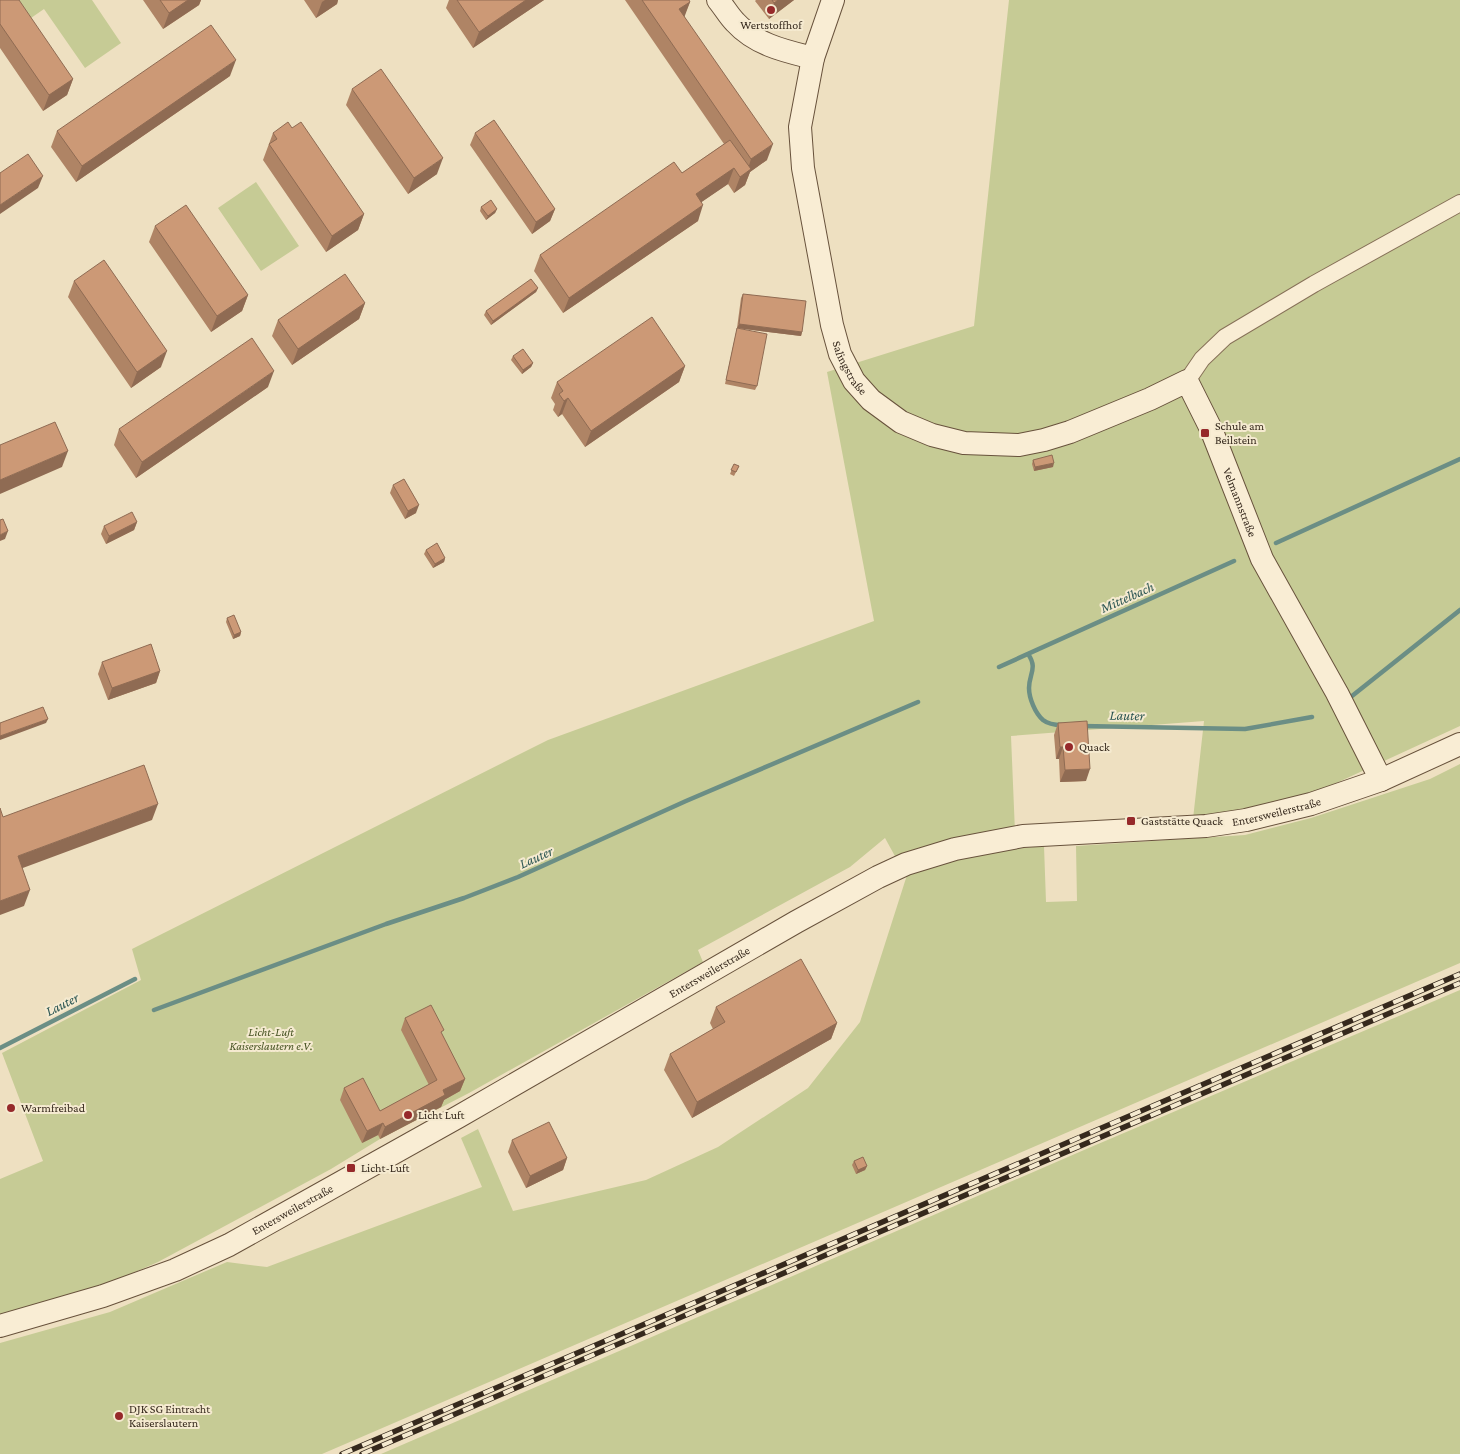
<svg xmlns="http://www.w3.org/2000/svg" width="1460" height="1454" font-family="'Crimson Pro',serif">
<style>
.green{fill:#c6cb95}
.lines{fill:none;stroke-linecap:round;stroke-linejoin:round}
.stream{stroke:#6b8e85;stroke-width:4.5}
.street-casing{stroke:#877158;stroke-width:18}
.secondary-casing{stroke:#68523c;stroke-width:24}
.street{stroke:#f9edd4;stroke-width:16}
.secondary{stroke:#f9edd4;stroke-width:22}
.rail-casing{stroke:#36291d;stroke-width:5.5}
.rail{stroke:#f5ead0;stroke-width:4;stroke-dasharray:11;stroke-linecap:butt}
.wall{fill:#af8465}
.shaded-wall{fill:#8f6b53}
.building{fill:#cc9976;stroke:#8f6b53}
.poi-dot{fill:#96292a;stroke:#f5ead0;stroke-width:2}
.labels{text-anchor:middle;stroke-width:4;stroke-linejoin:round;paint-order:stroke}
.poi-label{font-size:12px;fill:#36291d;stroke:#f5ead0;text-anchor:start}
.street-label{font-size:12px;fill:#36291d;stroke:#f5ead0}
.park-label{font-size:12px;font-style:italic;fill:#475323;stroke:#f5ead0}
.water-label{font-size:14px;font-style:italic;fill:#2c5653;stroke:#f5ead0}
</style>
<rect width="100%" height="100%" fill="#eee0c1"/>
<path class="green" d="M18 0H92L121 43 85 68 44 9 31 18Z
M1009 0H1460V726L1306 797 1250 811 1193 819 1204 721 1011 736 1015 832 896 858 885 838 850 867 698 950 703 962 469 1093 380 1139 331 1169 158 1262 110 1283 0 1315V1179L43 1161 2 1053 141 980 132 949 548 740 874 621 827 372 974 326Z
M256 182 299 246 261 271 218 208Z
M1460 764V963L322 1454H0V1343L110 1312 227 1262 267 1267 482 1187 461 1138 478 1129 513 1211 646 1180 718 1147 808 1088 860 1022 907 875 955 858 1004 850 1044 846 1046 902 1077 901 1076 846 1245 835 1311 818 1430 779Z
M1460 990V1454H381L1091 1147Z"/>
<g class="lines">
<path class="stream" d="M1276 543 1460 459
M1028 654C1038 668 1029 674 1029 688 1029 698 1035 713 1043 720 1048 724 1056 725 1062 725
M999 667 1234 561
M1352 696 1460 610
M1082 726 1245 729 1312 717
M154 1010 386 924 464 898 518 877 686 801 918 702
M0 1048 135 979"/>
<g class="street-casing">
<path id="street" d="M1187 381 1202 359 1225 337 1314 284 1460 203"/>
</g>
<g class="secondary-casing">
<g id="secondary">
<path d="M718 0C724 7 729 16 735 22 756 45 785 51 813 58"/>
<path id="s1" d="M833 0 813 58 800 127 803 168 832 325 840 354 854 381 871 400 901 422 932 435 964 443 1019 445 1044 440 1070 432 1150 399 1187 381 1211 429 1262 559 1337 693 1381 780"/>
<path id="s2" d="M0 1326 103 1296 175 1270 229 1245 458 1117 796 922 878 877 906 864 955 849 1023 836 1206 826 1246 820 1311 804 1381 780 1460 744"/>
</g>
</g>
<use href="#street" class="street"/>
<use href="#secondary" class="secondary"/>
<g class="rail-casing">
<path id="rail" d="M342 1454 1460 974
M362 1454 1460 983"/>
</g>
<use href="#rail" class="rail"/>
</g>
<path class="wall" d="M0 0 73 79 67 95 43 111 0 48Z
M143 0H201L199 5 163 29Z
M304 0H338L337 4 316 18Z
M449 0H544L473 48 446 8Z
M625 0H689L690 2 684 16 767 160 750 172 745 185 734 193 728 184 701 202 698 221 563 313 534 271 540 255 682 173 724 144Z
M756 0H794L769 19 755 1Z
M230 76 76 182 51 147 57 131Z
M352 89 437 174 408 194 346 105Z
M292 128 364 214 358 230 326 252 263 160 273 133Z
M475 133 555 209 550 221 532 234 470 145Z
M481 207 497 209 495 213 486 220 480 211Z
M155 226 248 295 242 311 211 332 149 242Z
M74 281 161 367 131 388 68 297Z
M538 288 536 292 491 325 484 315 486 311Z
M743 294 802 332 801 336 737 328 741 298Z
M365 303 359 319 292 365 272 336 278 320Z
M737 328 757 386 755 390 725 384Z
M513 356 533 363 531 367 522 374 511 360Z
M685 366 679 382 585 447 562 414 558 417 553 410 555 404 551 398 557 382Z
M268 387 136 478 114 445 119 429Z
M1033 460 1053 467 1034 471 1032 464Z
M734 464 739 466 734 476 730 474Z
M393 485 416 513 405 519 390 493Z
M137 522 134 530 106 544 101 534 104 526Z
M426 550 445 558 444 562 433 568 424 554Z
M227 618 241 632 240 636 233 639 226 622Z
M102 662 160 671 156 683 108 700 98 674Z
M1058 723 1086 781 1060 782 1059 759H1056L1054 735Z
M716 1007 837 1023 831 1039 692 1118 664 1070 670 1054 713 1029 710 1023Z
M405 1018 442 1035 465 1079 460 1091 444 1100 441 1107 380 1139 378 1135 362 1143 340 1100 344 1088 380 1111 429 1085 401 1030Z
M512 1140 567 1158 563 1170 526 1188 508 1152Z
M854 1161 867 1166 865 1170 856 1174 852 1165Z"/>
<path class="shaded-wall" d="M188 0H201L199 5 163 29 169 13Z
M325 0H338L337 4 316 18 322 2Z
M526 0H544L473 48 479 32Z
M778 0H794L769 19 774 3Z
M690 2 684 18 679 9Z
M236 60 230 76 76 182 82 166Z
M73 79 67 95 43 111 49 95Z
M773 144 767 160 750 172 745 185 734 193 740 177 747 172 751 159Z
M443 158 437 174 408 194 414 178Z
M734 168 728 184 690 210 696 194Z
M43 176 38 188 0 214V205Z
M703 205 698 221 563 313 569 298Z
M497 209 495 213 486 220 488 216Z
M555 209 550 221 532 234 536 222Z
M364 214 358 230 326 252 332 236Z
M538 288 536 292 491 325 493 321Z
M248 295 242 311 211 332 217 316Z
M365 303 359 319 292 365 298 349Z
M739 324 802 332 801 336 737 328Z
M167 351 161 367 131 388 137 372Z
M533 363 531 367 522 374 523 370Z
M685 366 679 382 585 447 591 431Z
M274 371 268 387 136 478 142 462Z
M568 398 562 414 558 417 564 401Z
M68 451 62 467 0 494V480Z
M1054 463 1053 467 1034 471 1035 467Z
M419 505 416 513 405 519 408 511Z
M137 522 134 530 106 544 109 536Z
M8 531 5 539 0 541V535Z
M445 558 444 562 433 568 435 564Z
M241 632 240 636 233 639 234 635Z
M160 671 156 683 108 700 112 688Z
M48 719 46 723 0 740V736Z
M1060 747H1063L1059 759H1056Z
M1090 769 1086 781 1060 782 1065 770Z
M158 804 152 820 12 872 18 856Z
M30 890 24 906 0 915V901Z
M837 1023 831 1039 692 1118 697 1102Z
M465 1079 460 1091 444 1100 441 1107 380 1139 385 1127 443 1090Z
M383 1123 378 1135 362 1143 367 1131Z
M567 1158 563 1170 526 1188 530 1176Z
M867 1166 865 1170 856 1174 858 1170Z"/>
<path class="building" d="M0 0H19L73 79 49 95 0 24Z
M160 0H188L169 13Z
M457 0H526L479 32Z
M642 0H689L690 2 679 9 773 144 751 159Z
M772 0H778L774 3Z
M211 25 236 60 82 166 57 131Z
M381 69 443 158 414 178 352 89Z
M494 120 555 209 536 222 475 133Z
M288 122 292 128 301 122 364 214 332 236 269 144 277 139 273 133Z
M730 140 751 169 740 177 734 168 696 194 703 205 569 298 540 255 674 162 682 173Z
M28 154 43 176 0 205V173Z
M491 200 497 209 488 216 481 207Z
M186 205 248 295 217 316 155 226Z
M104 260 167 351 137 372 74 281Z
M345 274 365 303 298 349 278 320Z
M531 279 538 288 493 321 486 311Z
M743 294 806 301 802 332 739 324Z
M652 317 685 366 591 431 568 398 564 401 559 394 563 391 557 382Z
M737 328 767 334 757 386 726 380Z
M252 338 274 371 142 462 119 429Z
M523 349 533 363 523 370 513 356Z
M55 422 68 451 0 480V445Z
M1052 455 1054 463 1035 467 1033 460Z
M734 464 739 466 736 472 731 470Z
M404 479 419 505 408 511 393 485Z
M132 512 137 522 109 536 104 526Z
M3 519 8 531 0 535V520Z
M437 543 445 558 435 564 426 550Z
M234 615 241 632 234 635 227 618Z
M151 644 160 671 112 688 102 662Z
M43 707 48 719 0 736V723Z
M1087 721 1090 769 1065 770 1063 747H1060L1058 723Z
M144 765 158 804 18 856 30 890 0 901V808L3 817Z
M801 959 837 1023 697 1102 670 1054 725 1022 716 1007Z
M431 1005 444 1030 441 1032 465 1079 443 1090 445 1095 385 1127 383 1123 367 1131 344 1088 363 1078 380 1111 437 1080 405 1018Z
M549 1122 567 1158 530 1176 512 1140Z
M863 1157 867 1166 858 1170 854 1161Z"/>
<g class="poi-dot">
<circle cx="771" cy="10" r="5"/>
<rect x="1200" y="428" width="10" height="10" rx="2.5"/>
<circle cx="1069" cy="747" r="5"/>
<rect x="1126" y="816" width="10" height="10" rx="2.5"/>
<circle cx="11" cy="1108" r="5"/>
<circle cx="408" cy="1115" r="5"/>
<rect x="346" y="1163" width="10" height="10" rx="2.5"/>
<circle cx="119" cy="1416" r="5"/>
</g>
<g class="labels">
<g class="poi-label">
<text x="771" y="29" text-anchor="middle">Wertstoffhof</text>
<text x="1215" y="430">Schule am<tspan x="1215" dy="14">Beilstein</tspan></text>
<text x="1079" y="751">Quack</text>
<text x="1141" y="825">Gaststätte Quack</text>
<text x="21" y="1112">Warmfreibad</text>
<text x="418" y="1119">Licht Luft</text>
<text x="361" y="1172">Licht-Luft</text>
<text x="129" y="1413">DJK SG Eintracht<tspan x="129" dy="14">Kaiserslautern</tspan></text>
</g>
<g class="street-label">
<text dy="4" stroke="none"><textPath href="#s1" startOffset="379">Salingstraße</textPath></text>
<text dy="4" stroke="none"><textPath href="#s1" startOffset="890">Velmannstraße</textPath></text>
<text dy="4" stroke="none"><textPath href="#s2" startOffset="1396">Entersweilerstraße</textPath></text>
<text dy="4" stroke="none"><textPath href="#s2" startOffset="796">Entersweilerstraße</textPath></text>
<text dy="4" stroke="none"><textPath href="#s2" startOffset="316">Entersweilerstraße</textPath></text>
</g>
<g class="park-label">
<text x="271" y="1036">Licht-Luft<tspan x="271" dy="14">Kaiserslautern e.V.</tspan></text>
</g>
<g class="water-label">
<text transform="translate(1127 597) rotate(-24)" y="5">Mittelbach</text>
<text transform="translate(1127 715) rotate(1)" y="5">Lauter</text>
<text transform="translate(536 857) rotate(-24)" y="5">Lauter</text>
<text transform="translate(62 1004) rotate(-27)" y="5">Lauter</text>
</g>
</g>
</svg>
